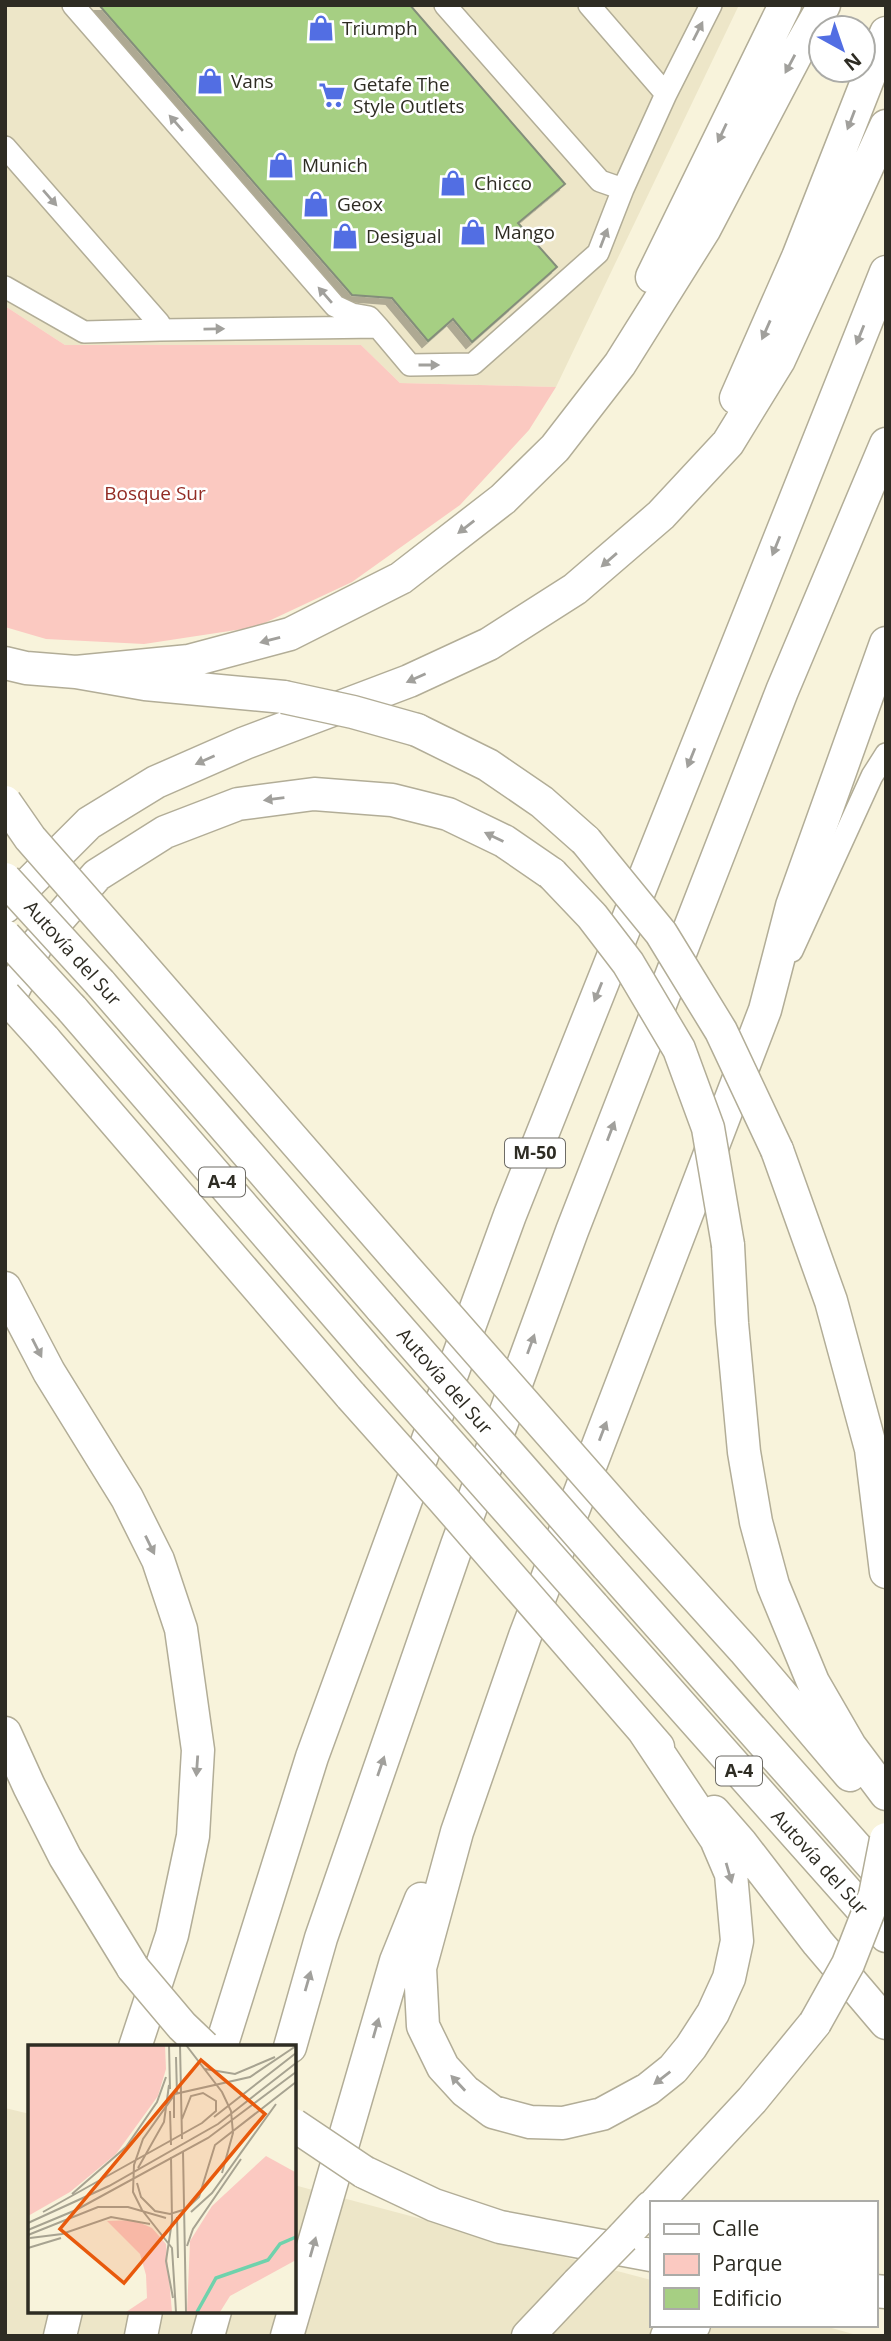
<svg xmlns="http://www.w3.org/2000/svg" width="891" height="2341" font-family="'Open Sans',sans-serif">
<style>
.built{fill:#ede6c8}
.green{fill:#fbc9c1}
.building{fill:#a6cf83;stroke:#838e7a;stroke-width:2;filter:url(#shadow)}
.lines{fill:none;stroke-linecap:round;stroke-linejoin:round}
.minor-casing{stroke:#b2ad97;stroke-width:24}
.highway-casing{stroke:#b2ad97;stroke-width:35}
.minor{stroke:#fff;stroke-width:21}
.highway{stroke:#fff;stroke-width:32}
.highway-bridge-casing{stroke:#b2ad97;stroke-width:35;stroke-linecap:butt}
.highway-bridge{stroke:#fff;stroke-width:32}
.oneway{fill:#a1a09c}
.labels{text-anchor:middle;stroke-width:5;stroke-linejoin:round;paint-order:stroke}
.shield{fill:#fff;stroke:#6d6b65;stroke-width:2}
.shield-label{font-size:18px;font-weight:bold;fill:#2e2c23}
.poi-label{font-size:19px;fill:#2e2c23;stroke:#fff;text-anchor:start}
.park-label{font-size:19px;fill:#922b23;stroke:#fff}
.street-label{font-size:19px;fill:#2e2c23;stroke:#fff}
.inset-river{fill:none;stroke:#6fd2ac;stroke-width:3.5}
.inset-road{fill:none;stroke:#a7a391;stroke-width:2}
.view{fill:#e8590c;fill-opacity:0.15;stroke:#e8590c;stroke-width:3.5}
.inset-edge{fill:none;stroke:#2e2c23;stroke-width:3.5}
</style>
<defs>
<filter id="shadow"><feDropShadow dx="-6" dy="6" stdDeviation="0" flood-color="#0004"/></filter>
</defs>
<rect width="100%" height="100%" fill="#f8f3db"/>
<path class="built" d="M5 5H739L556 387 400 383 361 345H65L5 306Z
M5 2108 30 2114V2311H294V2185L651 2280V2325H821L860 2336H5Z"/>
<path class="green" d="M5 306 65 345H361L400 383 556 387 529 430 460 505 352 582 256 627 144 644 46 639 5 627Z"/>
<path class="building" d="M99 5H410L565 184 518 223 557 267 472 342 453 319 428 341 392 298 352 295Z"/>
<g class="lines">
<g class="minor-casing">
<path id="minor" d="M445 5 600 181 623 189
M589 5 666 94
M5 147 159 323 160 330 378 327 369 317 352 314 335 306 73 5
M5 287 84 332 160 330
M378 327 410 365 473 364 598 253 623 189 666 94 711 5
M792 951 872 776 886 754"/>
</g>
<g class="highway-casing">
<path id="highway" d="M652 277 785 5
M736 398 798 257 886 33
M5 663 26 668 76 672 145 684 284 697
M76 672 189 661 290 634 401 578 503 499 555 448 620 364 704 230 799 49 824 5
M417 730 488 765 542 802 586 841
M5 907 89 823 156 782 245 743 409 681 489 644 575 589 661 515 728 443 779 360 886 126
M130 952 400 1262
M100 983 382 1309
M5 1006 37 944 97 875 165 832 238 804 314 794 392 800 448 814 504 841 552 874
M72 1009 372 1356
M44 1039 351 1396
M777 1150 831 1301 871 1449 886 1572
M728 1245 732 1323 744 1452 756 1522 773 1585 813 1682 850 1746 886 1794
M5 1288 49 1372 127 1498 158 1560 181 1629 198 1750 193 1836 172 1935 135 2047
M632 1526 744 1650 850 1775
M607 1566 886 1881
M593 1606 886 1936
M581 1658 658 1747
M644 1731 716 1839 731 1874 737 1941 729 1978 713 2013 691 2047 673 2069 648 2089 602 2114 563 2123 530 2122 493 2112 465 2091 443 2067 423 2026 420 1968 457 1832 525 1636 765 1010 792 906 886 643
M5 1733 29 1786 65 1857 133 1968
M714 1812 741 1843 818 1943 886 2023
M221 2047 312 1757 510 1215 886 272
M290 2047 321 1938 457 1545 572 1231 782 691 886 444
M364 2172 434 2205 500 2227 651 2255
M656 2203 752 2100 815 2023
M623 2237 651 2207
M875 2291 886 2292
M60 2336 66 2311
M141 2336 146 2311
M208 2336 215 2311
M287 2336 396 1961 421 1899
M528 2336 578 2283
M667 2336 694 2325"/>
</g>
<use href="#minor" class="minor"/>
<use href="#highway" class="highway"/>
<g class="highway-bridge-casing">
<path id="highway-bridge" d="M284 697 353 712 417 730
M5 802 30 838 130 952
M586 841 661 933 721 1031 777 1150
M552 874 592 916 628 963 679 1049 708 1128 728 1245
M5 879 100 983
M5 936 72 1009
M5 996 44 1039
M400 1262 632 1526
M382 1309 607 1566
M372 1356 593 1606
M351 1396 442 1498 581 1658
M133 1968 182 2026 204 2047
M815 2023 848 1964 875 1895 886 1839
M294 2125 364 2172
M578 2283 623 2237"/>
</g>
<use href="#highway-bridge" class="highway-bridge"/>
</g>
<defs><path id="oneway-solid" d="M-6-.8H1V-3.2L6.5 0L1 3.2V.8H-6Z" transform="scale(1.75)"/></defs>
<g class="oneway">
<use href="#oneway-solid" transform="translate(698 31) rotate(-63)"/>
<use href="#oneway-solid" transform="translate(790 64) rotate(118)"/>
<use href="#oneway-solid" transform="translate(851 120) rotate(111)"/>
<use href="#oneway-solid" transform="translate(176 123) rotate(-131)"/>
<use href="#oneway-solid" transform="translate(722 133) rotate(115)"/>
<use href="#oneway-solid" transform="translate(50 198) rotate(49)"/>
<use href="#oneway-solid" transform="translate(604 238) rotate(-69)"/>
<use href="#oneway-solid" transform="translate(325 295) rotate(-131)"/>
<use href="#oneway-solid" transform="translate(214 329) rotate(-1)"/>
<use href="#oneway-solid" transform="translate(766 330) rotate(114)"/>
<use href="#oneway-solid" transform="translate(860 335) rotate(112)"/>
<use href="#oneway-solid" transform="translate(429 365)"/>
<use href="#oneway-solid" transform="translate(466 527) rotate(142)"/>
<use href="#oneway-solid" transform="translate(776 546) rotate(112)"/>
<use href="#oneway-solid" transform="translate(609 560) rotate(139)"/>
<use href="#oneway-solid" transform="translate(270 640) rotate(165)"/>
<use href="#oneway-solid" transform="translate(416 678) rotate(156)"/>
<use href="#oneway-solid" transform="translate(691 758) rotate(112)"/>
<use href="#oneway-solid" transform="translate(205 760) rotate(156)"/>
<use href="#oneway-solid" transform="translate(274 799) rotate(173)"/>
<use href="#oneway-solid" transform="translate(494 837) rotate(-154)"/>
<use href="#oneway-solid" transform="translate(598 992) rotate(112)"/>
<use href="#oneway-solid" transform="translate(611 1131) rotate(-69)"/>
<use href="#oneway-solid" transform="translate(531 1344) rotate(-70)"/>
<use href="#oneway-solid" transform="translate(37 1348) rotate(63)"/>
<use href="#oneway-solid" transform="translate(603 1431) rotate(-69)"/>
<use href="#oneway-solid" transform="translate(150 1545) rotate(64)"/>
<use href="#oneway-solid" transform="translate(197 1766) rotate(94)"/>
<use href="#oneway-solid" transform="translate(381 1766) rotate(-71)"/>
<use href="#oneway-solid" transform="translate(729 1873) rotate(74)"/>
<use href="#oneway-solid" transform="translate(308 1981) rotate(-74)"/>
<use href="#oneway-solid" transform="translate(376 2028) rotate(-74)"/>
<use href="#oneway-solid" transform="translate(662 2078) rotate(142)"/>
<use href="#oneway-solid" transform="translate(458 2083) rotate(-133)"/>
<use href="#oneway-solid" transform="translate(313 2247) rotate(-74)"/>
</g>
<defs>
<g id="shop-bare" transform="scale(2.1)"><path d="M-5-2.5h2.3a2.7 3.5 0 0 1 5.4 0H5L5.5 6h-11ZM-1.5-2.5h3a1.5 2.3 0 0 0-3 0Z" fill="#526ee3" stroke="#fff" stroke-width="2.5" paint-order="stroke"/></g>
<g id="supermarket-bare" transform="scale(2.1)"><path d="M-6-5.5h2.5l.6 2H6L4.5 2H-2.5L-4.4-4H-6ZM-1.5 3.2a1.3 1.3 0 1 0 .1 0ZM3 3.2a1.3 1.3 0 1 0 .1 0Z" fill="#526ee3" stroke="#fff" stroke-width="2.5" paint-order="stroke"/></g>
</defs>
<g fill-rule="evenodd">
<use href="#shop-bare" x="321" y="28"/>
<use href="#shop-bare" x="210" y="81"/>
<use href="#supermarket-bare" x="332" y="95"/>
<use href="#shop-bare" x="281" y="165"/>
<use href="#shop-bare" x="453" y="183"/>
<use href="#shop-bare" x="316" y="204"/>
<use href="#shop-bare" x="473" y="232"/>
<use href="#shop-bare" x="345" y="236"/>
</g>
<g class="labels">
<g class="shield">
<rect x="505" y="1138.5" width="60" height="29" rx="5"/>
<rect x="199" y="1167.5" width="46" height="29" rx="5"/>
<rect x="716" y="1756.5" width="46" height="29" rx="5"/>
</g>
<g class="shield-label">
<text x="535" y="1159">M-50</text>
<text x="222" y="1188">A-4</text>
<text x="739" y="1777">A-4</text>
</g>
<g class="poi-label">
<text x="342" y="35">Triumph</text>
<text x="231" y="88">Vans</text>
<text x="353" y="91">Getafe The<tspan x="353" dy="22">Style Outlets</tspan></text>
<text x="302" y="172">Munich</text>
<text x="474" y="190">Chicco</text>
<text x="337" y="211">Geox</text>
<text x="494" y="239">Mango</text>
<text x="366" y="243">Desigual</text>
</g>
<g class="park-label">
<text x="155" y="500">Bosque Sur</text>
</g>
<g class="street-label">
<text transform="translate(73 953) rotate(48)" y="7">Autovía del Sur</text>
<text transform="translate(445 1381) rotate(49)" y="7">Autovía del Sur</text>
<text transform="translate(820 1862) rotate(48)" y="7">Autovía del Sur</text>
</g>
</g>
<g transform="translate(28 2045)">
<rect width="268" height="268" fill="#f8f3db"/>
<path d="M0 0H137L138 24 130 51 88 109 42 147 0 171ZM238 111 267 127 268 215 202 251 192 267H159L162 196 184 161ZM106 175 124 183 138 199 144 267H98L119 253 118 230 112 209 79 176Z" fill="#fbc9c1"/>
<path class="inset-river" d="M169 267 188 233 240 215 252 199 268 192"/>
<path class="inset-road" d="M141 0 142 44M152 0 154 94M158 0 194 47 203 66 205 88 194 128M148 12 149 49M177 24 207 29 247 12M146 47V73M142 66 143 100M186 72 268 8M155 106 158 267M143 112 144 176 138 216 145 253M110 123 136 77 141 40M109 138 113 152 127 166 142 169 158 164 171 152 187 100 268 37M44 149 98 102 129 57 138 32M15 167 174 78 188 66V56L175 48 163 51 154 74M163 167 184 148 248 59M149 172 150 213M0 178 81 141 190 79 268 18M0 185 48 165 180 93 268 27M0 190 70 162H100L138 173M2 193 34 189 83 172 122 179M159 201 165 184 213 114M0 203 33 193M148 267 144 203 114 165 105 147 106 120 115 94 147 49 222 32 268 1"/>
<path class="view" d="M173 15 237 69 96 238 32 184Z"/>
<rect width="268" height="268" class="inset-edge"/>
</g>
<rect width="891" height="2341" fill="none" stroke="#2e2c23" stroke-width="14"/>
<rect x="650" y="2201" width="228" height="126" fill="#ffffff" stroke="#ababa7" stroke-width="2"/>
<rect x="664" y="2224" width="35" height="10" fill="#ffffff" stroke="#ababa7" stroke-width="2"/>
<text x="712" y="2236" font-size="21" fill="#2e2c23">Calle</text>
<rect x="664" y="2254" width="35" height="21" fill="#fbc9c1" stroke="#ababa7" stroke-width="2"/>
<text x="712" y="2271" font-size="21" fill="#2e2c23">Parque</text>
<rect x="664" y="2288" width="35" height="21" fill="#a6cf83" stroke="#ababa7" stroke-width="2"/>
<text x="712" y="2306" font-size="21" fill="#2e2c23">Edificio</text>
<g transform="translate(842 49) rotate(140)"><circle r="33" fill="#ffffff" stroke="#ababa7" stroke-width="2"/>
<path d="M0-5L12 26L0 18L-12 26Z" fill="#526ee3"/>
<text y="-10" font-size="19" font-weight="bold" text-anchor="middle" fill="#2e2c23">N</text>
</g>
</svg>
